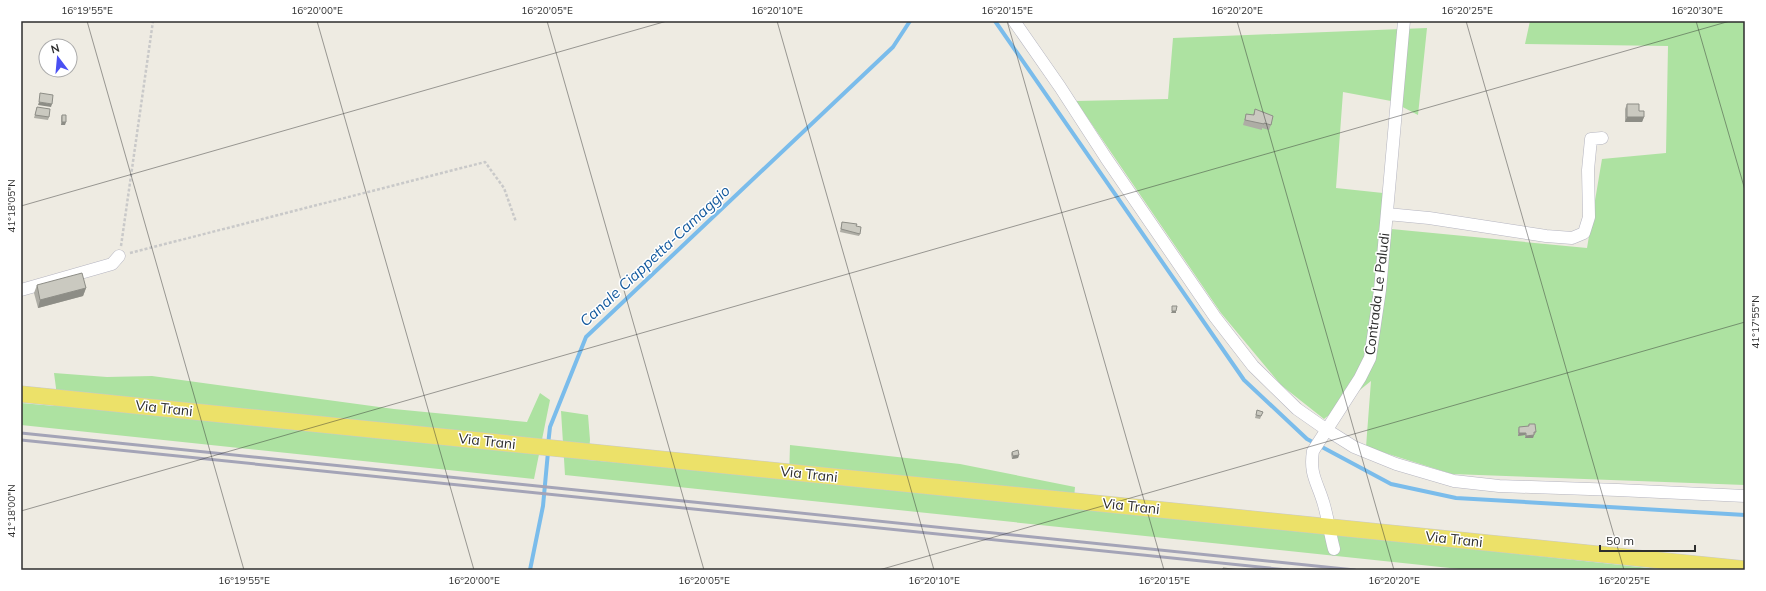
<svg xmlns="http://www.w3.org/2000/svg" width="1766" height="591" font-family="Mulish,sans-serif">
<style>
.green{fill:#ade2a1}
.lines{fill:none;stroke-linecap:round;stroke-linejoin:round}
.stream{stroke:#7abceb;stroke-width:4}
.minor-casing{stroke:#b5b5c0;stroke-width:13}
.major-casing{stroke:#c9c9c9;stroke-width:17}
.path{stroke:#c9c9c9;stroke-width:2.5;stroke-dasharray:3 2;stroke-linecap:butt}
.minor{stroke:#fff;stroke-width:12}
.major{stroke:#ece169;stroke-width:16}
.rail{stroke:#a4a4b7;stroke-width:3}
.wall{fill:#aeada5}
.shaded-wall{fill:#8d8d86}
.building{fill:#cac9c0;stroke:#8d8d86}
.ticks{fill:none;stroke:#2e2e2e;stroke-width:1;stroke-opacity:0.45}
.labels{text-anchor:middle;stroke-width:3;stroke-linejoin:round;paint-order:stroke}
.street-label{font-size:14px;fill:#2e2e2e;stroke:#fff}
.water-label{font-size:15px;font-style:italic;fill:#13599d;stroke:#fff}
.neatline{fill:none;stroke:#2e2e2e;stroke-width:1.5}
.ticks-label{font-size:10px;text-anchor:middle;fill:#2e2e2e}
</style>
<rect width="100%" height="100%" fill="#eeebe2"/>
<path class="green" d="M1530 21H1745V485L1452 474 1366 447 1371 381 1324 419 1281 385 1221 313 1076 101 1168 99 1173 38 1427 28 1418 115 1391 101 1343 92 1336 188 1383 193 1381 228 1587 248 1602 159 1666 153 1668 46 1525 44Z
M54 373 107 377 152 376 394 409 527 422 540 393 550 400 534 479 21 425V403L55 406 56 388Z
M561 411 588 415 590 440 588 460 789 477 790 445 960 464 1075 487 1073 509 1212 521 1667 570H1469L565 475Z"/>
<g class="lines">
<path class="stream" d="M995 21 1244 380 1307 439 1391 484 1456 498 1745 515
M548 445 550 427 586 337 893 47 910 21
M530 570 543 506 548 452"/>
<g class="minor-casing">
<path id="minor" d="M1014 21 1060 87 1106 158 1215 317 1253 366 1297 409 1327 430 1354 447 1396 464 1454 481 1499 486 1618 490 1745 496
M1387 214 1429 218 1546 236 1572 238 1584 233 1589 217 1588 170 1591 139 1602 138
M21 290 112 264 119 256
M1334 549C1330 534 1328 519 1324 505 1318 483 1309 475 1313 451L1360 378 1370 358 1380 290 1404 21"/>
</g>
<g class="major-casing">
<path id="major" d="M21 394 1745 569"/>
</g>
<path class="path" d="M121 246 153 21
M130 253 485 162 504 188 516 222"/>
<use href="#minor" class="minor"/>
<use href="#major" class="major"/>
<path class="rail" d="M21 433 1355 570
M21 440 1288 570"/>
</g>
<path class="wall" d="M1627 104 1644 117 1642 122H1625V109Z
M37 107 49 117 48 120 34 118Z
M1255 109 1271 125 1269 130 1262 128V130L1243 125 1246 114 1253 115Z
M62 115 65 125H61V117Z
M842 222 856 226 860 234 859 236 840 232Z
M37 285 86 288 83 296 38 308 34 293Z
M1257 410 1263 412 1260 419 1255 418Z
M1529 424 1536 432 1535 434 1534 435 1533 438H1525V435L1518 436V430L1519 427 1528 426Z
M1012 452 1019 455 1018 458 1012 459 1011 454Z"/>
<path class="shaded-wall" d="M39 102 52 104 51 107 38 105Z
M1627 117H1644L1642 122H1625Z
M62 122H66L65 125H61Z
M86 288 83 296 38 308 40 300Z
M1172 311H1176V313H1171Z
M1519 433H1526L1525 435 1518 436Z
M1534 435 1533 438H1525L1526 436Z
M1019 455 1018 458 1012 459 1013 456Z"/>
<path class="building" d="M40 93 53 95 52 104 39 102Z
M1627 104H1639V111H1644V117H1627Z
M37 107 50 109 49 117 35 115Z
M1255 109 1273 116 1271 125 1264 123V124L1245 120 1246 114 1254 115Z
M62 115H66V122H62Z
M842 222 857 224 856 226 861 227 860 234 841 229Z
M82 273 86 288 40 300 37 285Z
M1172 306H1177L1176 311H1172Z
M1257 410 1263 412 1261 416 1256 415Z
M1529 424H1535L1536 432H1534V435L1526 436V433H1519V427L1529 426Z
M1018 450 1019 455 1013 456 1012 452Z
M1223 568 1242 570H1223Z"/>
<path class="ticks" d="M87 21 244 570M317 21 474 570M547 21 704 570M777 21 934 570M1007 21 1164 570M1237 21 1394 570M1466 21 1624 570M1696 21 1745 190M21 206 667 21M21 511 1730 21M879 570 1745 322"/>
<g class="labels">
<g class="street-label">
<text transform="translate(1377 294) rotate(-83)" y="5">Contrada Le Paludi</text>
<text transform="translate(164 408) rotate(6)" y="5">Via Trani</text>
<text transform="translate(487 441) rotate(6)" y="5">Via Trani</text>
<text transform="translate(809 474) rotate(6)" y="5">Via Trani</text>
<text transform="translate(1131 506) rotate(6)" y="5">Via Trani</text>
<text transform="translate(1454 539) rotate(6)" y="5">Via Trani</text>
</g>
<g class="water-label">
<text transform="translate(655 256) rotate(-43)" y="5">Canale Ciappetta-Camaggio</text>
</g>
</g>
<rect width="1766" height="591" fill="none" stroke="#ffffff" stroke-width="44"/>
<g transform="translate(58 58) rotate(344)"><circle r="19" fill="#ffffff" stroke="#ababab"/>
<path d="M0-3L7 15L0 10L-7 15Z" fill="#4a50f3"/>
<text y="-6" font-size="11" font-weight="bold" text-anchor="middle" fill="#2e2e2e">N</text>
</g>
<path d="M1600 545v6h95v-6" fill="none" stroke="#2e2e2e" stroke-width="2"/>
<text x="1606" y="545" font-size="12" fill="#2e2e2e" stroke="#ffffff" stroke-width="3" paint-order="stroke">50 m</text>
<rect x="22" y="22" width="1722" height="547" class="neatline"/>
<g class="ticks-label">
<text x="87" y="14">16°19'55"E</text>
<text x="317" y="14">16°20'00"E</text>
<text x="547" y="14">16°20'05"E</text>
<text x="777" y="14">16°20'10"E</text>
<text x="1007" y="14">16°20'15"E</text>
<text x="1237" y="14">16°20'20"E</text>
<text x="1467" y="14">16°20'25"E</text>
<text x="1697" y="14">16°20'30"E</text>
<text transform="translate(11 206) rotate(-90)" y="4">41°18'05"N</text>
<text transform="translate(1755 322) rotate(-90)" y="4">41°17'55"N</text>
<text transform="translate(11 511) rotate(-90)" y="4">41°18'00"N</text>
<text x="244" y="584">16°19'55"E</text>
<text x="474" y="584">16°20'00"E</text>
<text x="704" y="584">16°20'05"E</text>
<text x="934" y="584">16°20'10"E</text>
<text x="1164" y="584">16°20'15"E</text>
<text x="1394" y="584">16°20'20"E</text>
<text x="1624" y="584">16°20'25"E</text>
</g>
</svg>
